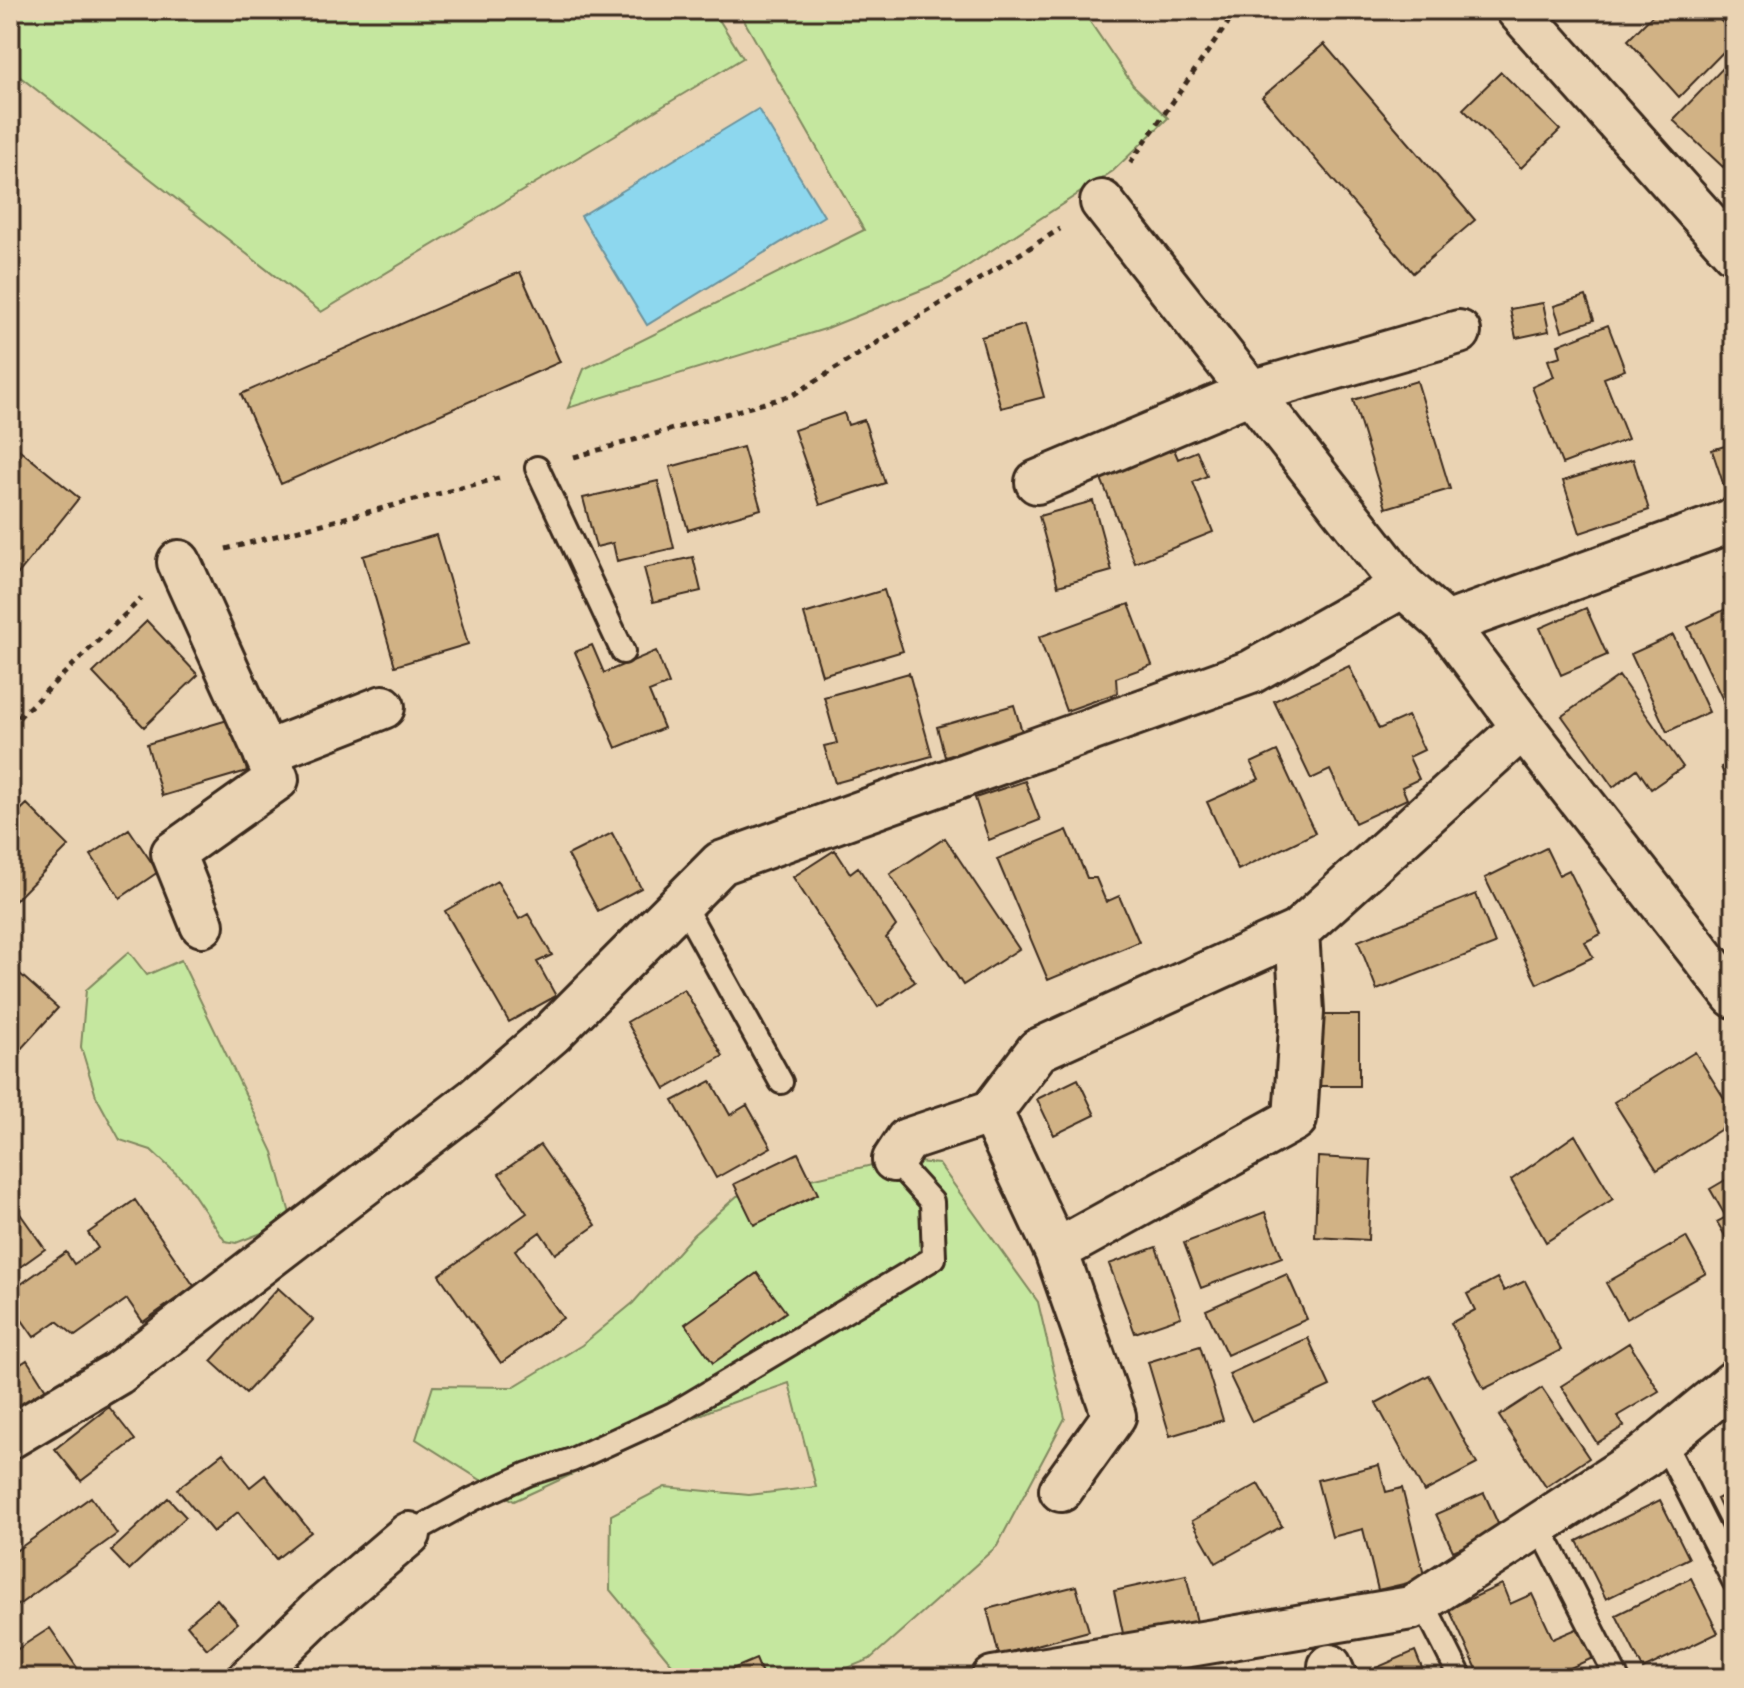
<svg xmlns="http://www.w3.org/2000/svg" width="1744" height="1688" font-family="'Comic Neue',sans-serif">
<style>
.green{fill:#c5e79f;stroke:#80885e;stroke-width:2}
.water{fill:#8dd7ee;stroke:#6c929b;stroke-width:2}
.building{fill:#d1b285;stroke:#3b2a1e;stroke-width:2}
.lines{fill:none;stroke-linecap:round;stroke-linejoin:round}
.lane-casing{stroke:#3b2a1e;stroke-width:28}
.street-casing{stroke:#3b2a1e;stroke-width:48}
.path{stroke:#3b2a1e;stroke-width:5;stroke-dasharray:6 6;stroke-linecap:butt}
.lane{stroke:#ead3b3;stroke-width:22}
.street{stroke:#ead3b3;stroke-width:42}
</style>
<rect width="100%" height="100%" fill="#ead3b3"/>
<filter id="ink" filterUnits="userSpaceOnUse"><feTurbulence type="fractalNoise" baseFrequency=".0125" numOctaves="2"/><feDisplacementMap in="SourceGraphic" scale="16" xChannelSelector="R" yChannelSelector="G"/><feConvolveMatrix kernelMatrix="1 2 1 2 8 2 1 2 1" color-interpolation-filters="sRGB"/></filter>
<g filter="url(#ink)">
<path class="green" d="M10 10H713L743 58 321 312 10 69Z
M738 10H1082L1133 85 1168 118 1113 171 946 280 825 329 568 408 584 369 864 230Z
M129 952 147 975 181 960 273 1152 292 1221 236 1243 225 1241 186 1183 151 1150 120 1140 96 1096 81 1047 86 990Z
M894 1160 939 1164 1038 1302 1065 1418 997 1546 870 1659 823 1678H696L680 1674 610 1590 611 1515 665 1487 749 1495 816 1487 789 1383 711 1410 514 1501 416 1439 433 1386 513 1387 582 1345 633 1303 693 1235 737 1196Z"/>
<path class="water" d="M758 109 824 216 647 325 581 216Z"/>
<path class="building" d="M1658 10H1719L1726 17 1720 20 1734 34V41L1679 97 1628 40Z
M1324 44 1475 220 1413 273 1262 97Z
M1723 68 1730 74 1734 70V155L1723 167 1673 120Z
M1501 72 1560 130 1521 168 1463 109Z
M520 272 560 362 281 484 241 394Z
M1586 296 1594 320 1562 331 1554 306Z
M1543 303 1549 331 1516 338 1510 309Z
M1024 325 1044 397 1001 408 981 337Z
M1608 325 1625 370 1604 378 1628 439 1562 464 1532 387 1554 377 1548 360 1561 356 1558 345Z
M1417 381 1450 489 1386 508 1353 400Z
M844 413 848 425 864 420 885 483 820 505 794 430Z
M10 442 79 498 10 584Z
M1171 442 1178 459 1197 451 1207 476 1193 482 1213 532 1135 563 1098 471Z
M1734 443V490L1726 492 1712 450Z
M743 447 761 509 688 530 670 467Z
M1633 459 1649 510 1580 533 1563 481Z
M658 481 674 548 617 561 613 543 596 547 583 498Z
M1093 501 1112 571 1058 586 1039 516Z
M436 535 468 644 395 666 363 556Z
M693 557 701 591 653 602 644 568Z
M1734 573V597L1724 578Z
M884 590 903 651 822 675 804 614Z
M1129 604 1152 665 1116 678 1117 693 1066 711 1039 637Z
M1586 608 1607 655 1561 675 1540 628Z
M1728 608 1734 621V723L1688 627Z
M147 621 198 675 144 727 93 673Z
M1673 635 1709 712 1667 732 1631 654Z
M592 645 604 673 656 651 669 684 649 692 664 728 616 748 575 652Z
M1349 666 1379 729 1408 716 1424 750 1409 757 1419 779 1402 787 1407 799 1355 823 1330 770 1311 779 1274 701Z
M909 673 932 756 835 783 824 746 837 743 824 697Z
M1619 676 1683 767 1651 789 1637 769 1613 787 1562 716Z
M1014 705 1023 735 945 757 937 727Z
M231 719 247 771 162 796 147 744Z
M1277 751 1315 833 1238 870 1207 802 1259 779 1251 763Z
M1734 762V799L1721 767Z
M1025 781 1040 820 989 840 975 798Z
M27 804 69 846 10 906V820Z
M129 829 158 872 120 898 91 855Z
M1067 830 1087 878H1096L1106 902 1119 896 1139 942 1048 980 997 859Z
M612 833 641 888 598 911 568 855Z
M945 838 1019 949 963 985 890 874Z
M1546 848 1559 875 1569 870 1601 934 1585 942 1593 957 1537 984 1485 878Z
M835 850 850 873 858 867 896 926 886 938 915 982 878 1007 793 877Z
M497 881 519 919 528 914 552 955 537 962 556 996 509 1022 445 911Z
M1476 894 1495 944 1377 990 1358 941Z
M10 965 58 1008 10 1061Z
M684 989 723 1056 665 1089 627 1022Z
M1314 1015H1359V1086H1315Z
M1695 1052 1734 1114V1121L1657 1170 1614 1102Z
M1078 1079 1095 1115 1054 1135 1037 1099Z
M711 1081 730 1115 747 1105 771 1147 716 1178 673 1101Z
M1575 1135 1613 1199 1546 1242 1511 1180Z
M540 1145 596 1225 555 1254 540 1232 515 1250 563 1318 501 1363 439 1275 527 1213 499 1174Z
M798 1153 818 1194 754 1225 734 1184Z
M1318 1157 1371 1160 1368 1240 1315 1237Z
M1734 1175V1251L1717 1222 1726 1217 1710 1189Z
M135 1200 194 1286 143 1322 127 1299 75 1336 57 1321 34 1337 10 1303V1292L66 1252 74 1264 98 1248 88 1233Z
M16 1208 45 1249 10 1274V1213Z
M1265 1212 1282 1257 1201 1288 1184 1243Z
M1686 1237 1706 1273 1626 1319 1606 1283Z
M1156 1247 1181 1317 1135 1333 1109 1264Z
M757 1273 786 1312 713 1363 685 1324Z
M1287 1274 1307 1319 1227 1355 1206 1310Z
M1497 1278 1504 1291 1525 1281 1561 1350 1484 1389 1451 1323 1475 1310 1467 1294Z
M278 1288 313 1320 246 1393 211 1361Z
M1308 1338 1330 1386 1252 1422 1229 1374Z
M1629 1343 1659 1391 1617 1416 1624 1426 1597 1443 1561 1386Z
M1200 1346 1223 1420 1170 1436 1148 1362Z
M27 1360 46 1390 10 1414V1371Z
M1429 1375 1477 1464 1424 1492 1376 1403Z
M1542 1388 1589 1458 1546 1487 1499 1416Z
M109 1407 135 1440 81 1481 55 1449Z
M223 1453 250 1487 265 1475 311 1532 276 1559 238 1512 213 1532 177 1489Z
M1379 1465 1386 1492 1402 1488 1425 1579 1378 1590 1363 1529 1332 1537 1317 1480Z
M1258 1484 1282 1526 1216 1563 1192 1521Z
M1734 1490V1535L1717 1499Z
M1484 1493 1501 1530 1453 1551 1436 1514Z
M91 1497 117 1534 10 1611V1555Z
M168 1498 186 1517 129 1570 111 1551Z
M1660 1500 1689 1558 1606 1599 1577 1541Z
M1186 1575 1197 1622 1124 1638 1114 1591Z
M1691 1578 1718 1633 1643 1669 1616 1615Z
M1502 1584 1510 1604 1532 1594 1553 1639 1581 1627 1595 1657 1548 1678H1481L1449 1609Z
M1076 1586 1089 1631 999 1655 987 1609Z
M217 1599 238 1623 207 1649 187 1625Z
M50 1628 84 1678H10V1654Z
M1415 1651 1426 1678H1363L1362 1674Z
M756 1659 764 1678H725L723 1673Z"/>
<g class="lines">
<g class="lane-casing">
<path id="lane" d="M537 468 623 652
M682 903 781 1082
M1663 1441 1734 1581
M1539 1525 1617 1678
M409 1534 473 1499 528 1474 572 1460 673 1414 934 1258 932 1202 894 1160
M1422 1601 1461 1678"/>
</g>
<g class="street-casing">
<path id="street" d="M1518 10 1734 252
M1102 202 1403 586 1446 624 1523 727 1734 996
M1037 482 1251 392 1459 332
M179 562 277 779 173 853 202 925
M1446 624 1734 520
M265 753 383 707
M991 1112 1056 1251 1114 1416 1061 1490
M894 1160 907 1140 991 1112 1038 1050 1297 932 1523 727
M1056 1251 1295 1119 1302 1012 1297 932
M10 1437 118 1373 474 1100 552 1033 721 863 1251 672 1403 586
M1330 1666 1335 1678
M250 1678 320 1610 409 1534
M993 1678 1411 1608 1644 1456 1734 1382"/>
</g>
<path class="path" d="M1130 163 1237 10
M574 457 793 395 1060 229
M226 549 499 478
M10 726 141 599"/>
<use href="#lane" class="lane"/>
<use href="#street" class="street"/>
</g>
</g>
<rect width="1744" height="1688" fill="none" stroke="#ead3b3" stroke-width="40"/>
<rect x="20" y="20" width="1704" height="1648" fill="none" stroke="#3b2a1e" stroke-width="3" filter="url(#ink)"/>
</svg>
